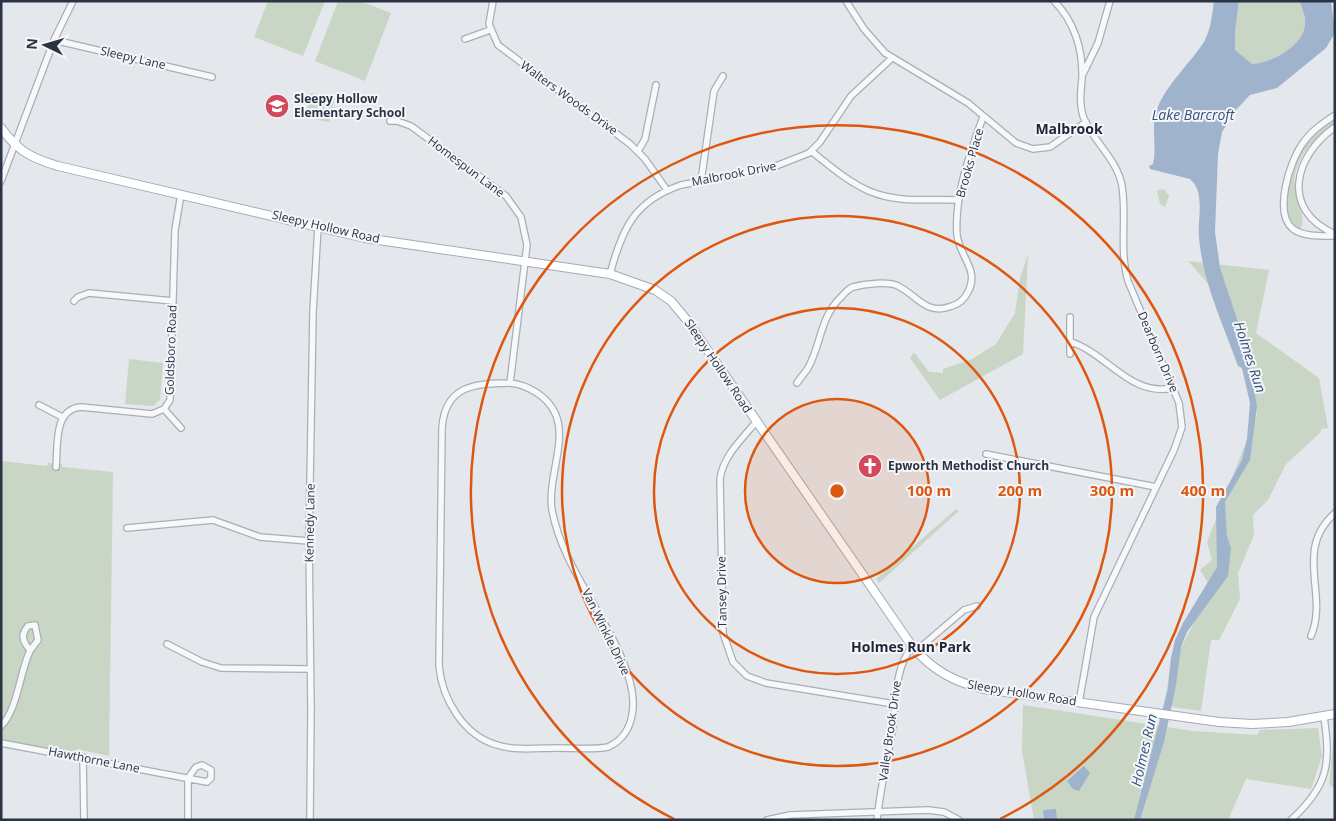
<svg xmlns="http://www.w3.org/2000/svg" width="1336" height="821" font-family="'Open Sans',sans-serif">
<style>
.green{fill:#c9d6c5}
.water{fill:#9fb4cc}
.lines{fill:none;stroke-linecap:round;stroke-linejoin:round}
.minor-casing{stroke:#a9aeb7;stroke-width:8}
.major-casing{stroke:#a3abb8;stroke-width:10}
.minor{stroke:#f7f8fa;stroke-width:5.5}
.major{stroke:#fff;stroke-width:8}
.ring{fill:none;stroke:#df570f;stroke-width:2.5}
.labels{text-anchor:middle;stroke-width:4;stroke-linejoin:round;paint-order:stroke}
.street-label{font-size:12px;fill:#2b3445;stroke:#f4f6f9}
.poi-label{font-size:12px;font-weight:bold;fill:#2b3445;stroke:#f4f6f9;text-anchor:start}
.water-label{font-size:14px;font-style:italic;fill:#34527a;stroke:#f4f6f9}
.neighbourhood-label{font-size:14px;font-weight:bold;fill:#1d2536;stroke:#f4f6f9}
.centre{fill:#df570f;stroke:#f4f6f9;stroke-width:2.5}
.ring-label{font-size:15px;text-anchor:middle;font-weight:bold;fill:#df570f;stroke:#f4f6f9;stroke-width:4;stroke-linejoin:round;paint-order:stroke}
</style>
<rect width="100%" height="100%" fill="#e4e7ec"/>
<path class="green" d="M268 1H325L303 56 254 37Z
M338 1H360L391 13 365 81 315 61Z
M1239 1H1299C1302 8 1306 16 1305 24 1304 46 1271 63 1252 64L1235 50V32Z
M311 93 335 98 329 122 305 117Z
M1335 118V123C1317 136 1300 152 1295 175 1291 192 1310 220 1299 230 1296 228 1292 226 1290 223 1277 205 1297 152 1310 138 1317 130 1326 124 1335 118Z
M1161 189 1165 190 1169 196 1165 207 1160 204 1157 191Z
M1028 254 1023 354 940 400 910 358 914 352 929 372 943 373V369L972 359 996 344 1015 313 1020 278Z
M1188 261 1269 270 1256 333 1319 378 1328 428 1321 429V432L1286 464 1268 500 1253 515 1254 535 1238 573 1240 599 1219 640H1211L1201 711 1165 706 1171 658H1176L1211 588 1200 570 1212 560 1207 542 1257 414 1216 293Z
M129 359 163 363 160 400 153 406 125 404Z
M1 461 47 466 48 463 62 464V467L113 472 109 756 77 749V759L1 742Z
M956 509 959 511 879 583 876 579Z
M1023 705 1193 731 1257 735 1260 730 1318 728 1322 756 1311 789 1246 779 1228 820H1034L1022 751Z
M1335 723V789L1329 784Z"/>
<path class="water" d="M1214 1H1239L1235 32V50L1252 64C1271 63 1304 46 1305 24 1306 16 1302 8 1299 1H1331L1335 33 1326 48 1277 88 1250 95 1235 111 1222 132 1218 154 1215 232 1220 268 1246 346 1257 406 1250 460 1225 502 1227 536 1231 548 1228 576 1187 632 1181 647 1176 685 1164 742 1140 820H1134L1168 688 1171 658 1175 640 1183 623 1217 567 1216 507 1242 460 1247 439 1250 403 1242 368 1238 366C1223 324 1203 283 1199 238 1197 219 1206 193 1190 179L1150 169 1149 166 1153 164C1158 143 1148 124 1161 100 1172 79 1191 62 1204 42 1211 29 1212 15 1214 1Z
M1084 766 1090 773 1079 791 1073 789 1067 781Z
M1056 809 1057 820H1044L1043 810Z"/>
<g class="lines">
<g class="minor-casing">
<path id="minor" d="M493 1 489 24 498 45 630 144 645 159 667 190
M846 1 864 29 885 53 968 103 1016 143 1033 149 1050 147 1086 122
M1054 1C1074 21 1083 49 1082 78 1081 91 1079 103 1083 116 1092 141 1117 158 1122 186 1127 217 1119 250 1128 281L1179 403 1182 427 1174 450 1094 617 1079 703
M465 39 490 30
M54 40 212 77
M1083 74 1098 43 1110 1
M1335 115C1323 123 1311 131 1303 143 1290 160 1273 213 1293 229 1304 237 1322 236 1335 236
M390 121H397L411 126 506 196 521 217 527 245 510 383
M1335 127C1294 156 1280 210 1335 234
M638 151 645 139 656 85
M811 151C829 165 848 182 869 191 896 203 929 199 958 200
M1 181 54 40 73 1
M701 181 714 91 723 76
M610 274C622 229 634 201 681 185L771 168 809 153 820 142 851 96 892 58
M74 301 78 297 89 293 173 301
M1071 342C1108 354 1130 397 1173 388
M1070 354V317
M510 383C528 385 547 396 555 413 568 440 547 479 552 510 563 571 615 625 630 682 637 707 633 736 608 747 592 750 575 748 558 748 538 748 516 751 497 745 464 736 442 699 439 666L442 428C445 386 474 383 510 383Z
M797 383C800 378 805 373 808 368 822 343 819 318 842 296 845 293 849 288 853 287 864 284 888 281 898 286 918 296 926 316 952 306 959 304 965 298 968 292 980 270 959 256 957 235 954 196 970 153 983 117
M39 405 62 417
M164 409 181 428
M756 422C742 439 723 456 720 479L723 633 733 662 747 676 766 683 894 704
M986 454 1156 487
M56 467C58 447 53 409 81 407L152 414 164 409 170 400 175 230 181 194
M127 528 213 520 260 537 309 541
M1311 636C1329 594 1293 550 1335 513
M167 644 202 662 221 668 309 669
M916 651 964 610 977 606
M1 726C17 711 20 673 29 653 31 648 35 645 38 640L35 625 28 626C20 635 23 642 30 650
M1 743 207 782 211 778V770L202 765 196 767 188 778
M83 757 84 820
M188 778V820
M310 820 311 710 309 541 313 312 318 227
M767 820 790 815 928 810 944 812 959 820
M877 820C880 790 887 761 892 732 897 702 893 672 912 646
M1291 820C1328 786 1331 765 1324 717"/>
</g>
<g class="major-casing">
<path id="major" d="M1 128C18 151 31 158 58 166L365 238 610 274 655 290 671 301 686 319 912 646C932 670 954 682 984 689L1219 722 1252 724 1288 722 1335 714"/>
</g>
<use href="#minor" class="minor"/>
<use href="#major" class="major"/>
</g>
<circle cx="837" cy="491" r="92" fill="#df570f" fill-opacity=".12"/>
<g class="ring">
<circle cx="837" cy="491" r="92"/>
<circle cx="837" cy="491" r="183"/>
<circle cx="837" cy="491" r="275"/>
<path d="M674 819A366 366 0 1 1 1000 819"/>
</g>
<defs>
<g id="school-disc" transform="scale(1.25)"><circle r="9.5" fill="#d1495b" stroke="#f4f6f9"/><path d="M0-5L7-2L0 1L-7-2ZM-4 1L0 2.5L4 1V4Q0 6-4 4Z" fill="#fff"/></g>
<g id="church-disc" transform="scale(1.25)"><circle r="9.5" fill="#d1495b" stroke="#f4f6f9"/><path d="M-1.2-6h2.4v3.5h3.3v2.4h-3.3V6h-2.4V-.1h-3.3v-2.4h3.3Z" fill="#fff"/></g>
</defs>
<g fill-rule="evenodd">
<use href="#school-disc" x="277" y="106"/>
<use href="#church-disc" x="870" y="466"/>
</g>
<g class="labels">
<g class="street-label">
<text transform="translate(133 58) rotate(13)" y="4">Sleepy Lane</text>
<text transform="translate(569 98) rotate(36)" y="4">Walters Woods Drive</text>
<text transform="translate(970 163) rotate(-74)" y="4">Brooks Place</text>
<text transform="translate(466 167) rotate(37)" y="4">Homespun Lane</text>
<text transform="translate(734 174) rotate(-11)" y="4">Malbrook Drive</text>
<text transform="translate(326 227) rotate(13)" y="4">Sleepy Hollow Road</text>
<text transform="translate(171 350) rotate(-88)" y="4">Goldsboro Road</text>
<text transform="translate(1158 352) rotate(67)" y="4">Dearborn Drive</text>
<text transform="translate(718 366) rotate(56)" y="4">Sleepy Hollow Road</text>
<text transform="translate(310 523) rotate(-89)" y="4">Kennedy Lane</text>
<text transform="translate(722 592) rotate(-91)" y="4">Tansey Drive</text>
<text transform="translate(606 632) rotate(64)" y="4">Van Winkle Drive</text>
<text transform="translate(1022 693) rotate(9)" y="4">Sleepy Hollow Road</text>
<text transform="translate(890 731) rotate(-82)" y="4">Valley Brook Drive</text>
<text transform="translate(94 760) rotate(11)" y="4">Hawthorne Lane</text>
</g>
<g class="poi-label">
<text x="294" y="103">Sleepy Hollow<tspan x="294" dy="14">Elementary School</tspan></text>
<text x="888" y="470">Epworth Methodist Church</text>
</g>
<g class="water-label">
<text x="1193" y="120">Lake Barcroft</text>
<text transform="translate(1250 357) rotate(72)" y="5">Holmes Run</text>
<text transform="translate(1144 750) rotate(-77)" y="5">Holmes Run</text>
</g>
<g class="neighbourhood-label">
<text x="1069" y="134">Malbrook</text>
<text x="911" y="652">Holmes Run Park</text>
</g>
</g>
<circle cx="837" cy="491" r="8" class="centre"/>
<g class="ring-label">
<text x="929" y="496">100 m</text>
<text x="1020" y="496">200 m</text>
<text x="1112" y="496">300 m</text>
<text x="1203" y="496">400 m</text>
</g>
<rect width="1336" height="821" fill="none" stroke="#2b3445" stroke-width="5"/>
<g transform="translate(45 45) rotate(275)" stroke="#f4f6f9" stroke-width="4" paint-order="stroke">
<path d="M0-4L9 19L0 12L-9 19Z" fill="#2b3445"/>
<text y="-8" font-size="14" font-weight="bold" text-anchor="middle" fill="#2b3445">N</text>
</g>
</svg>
